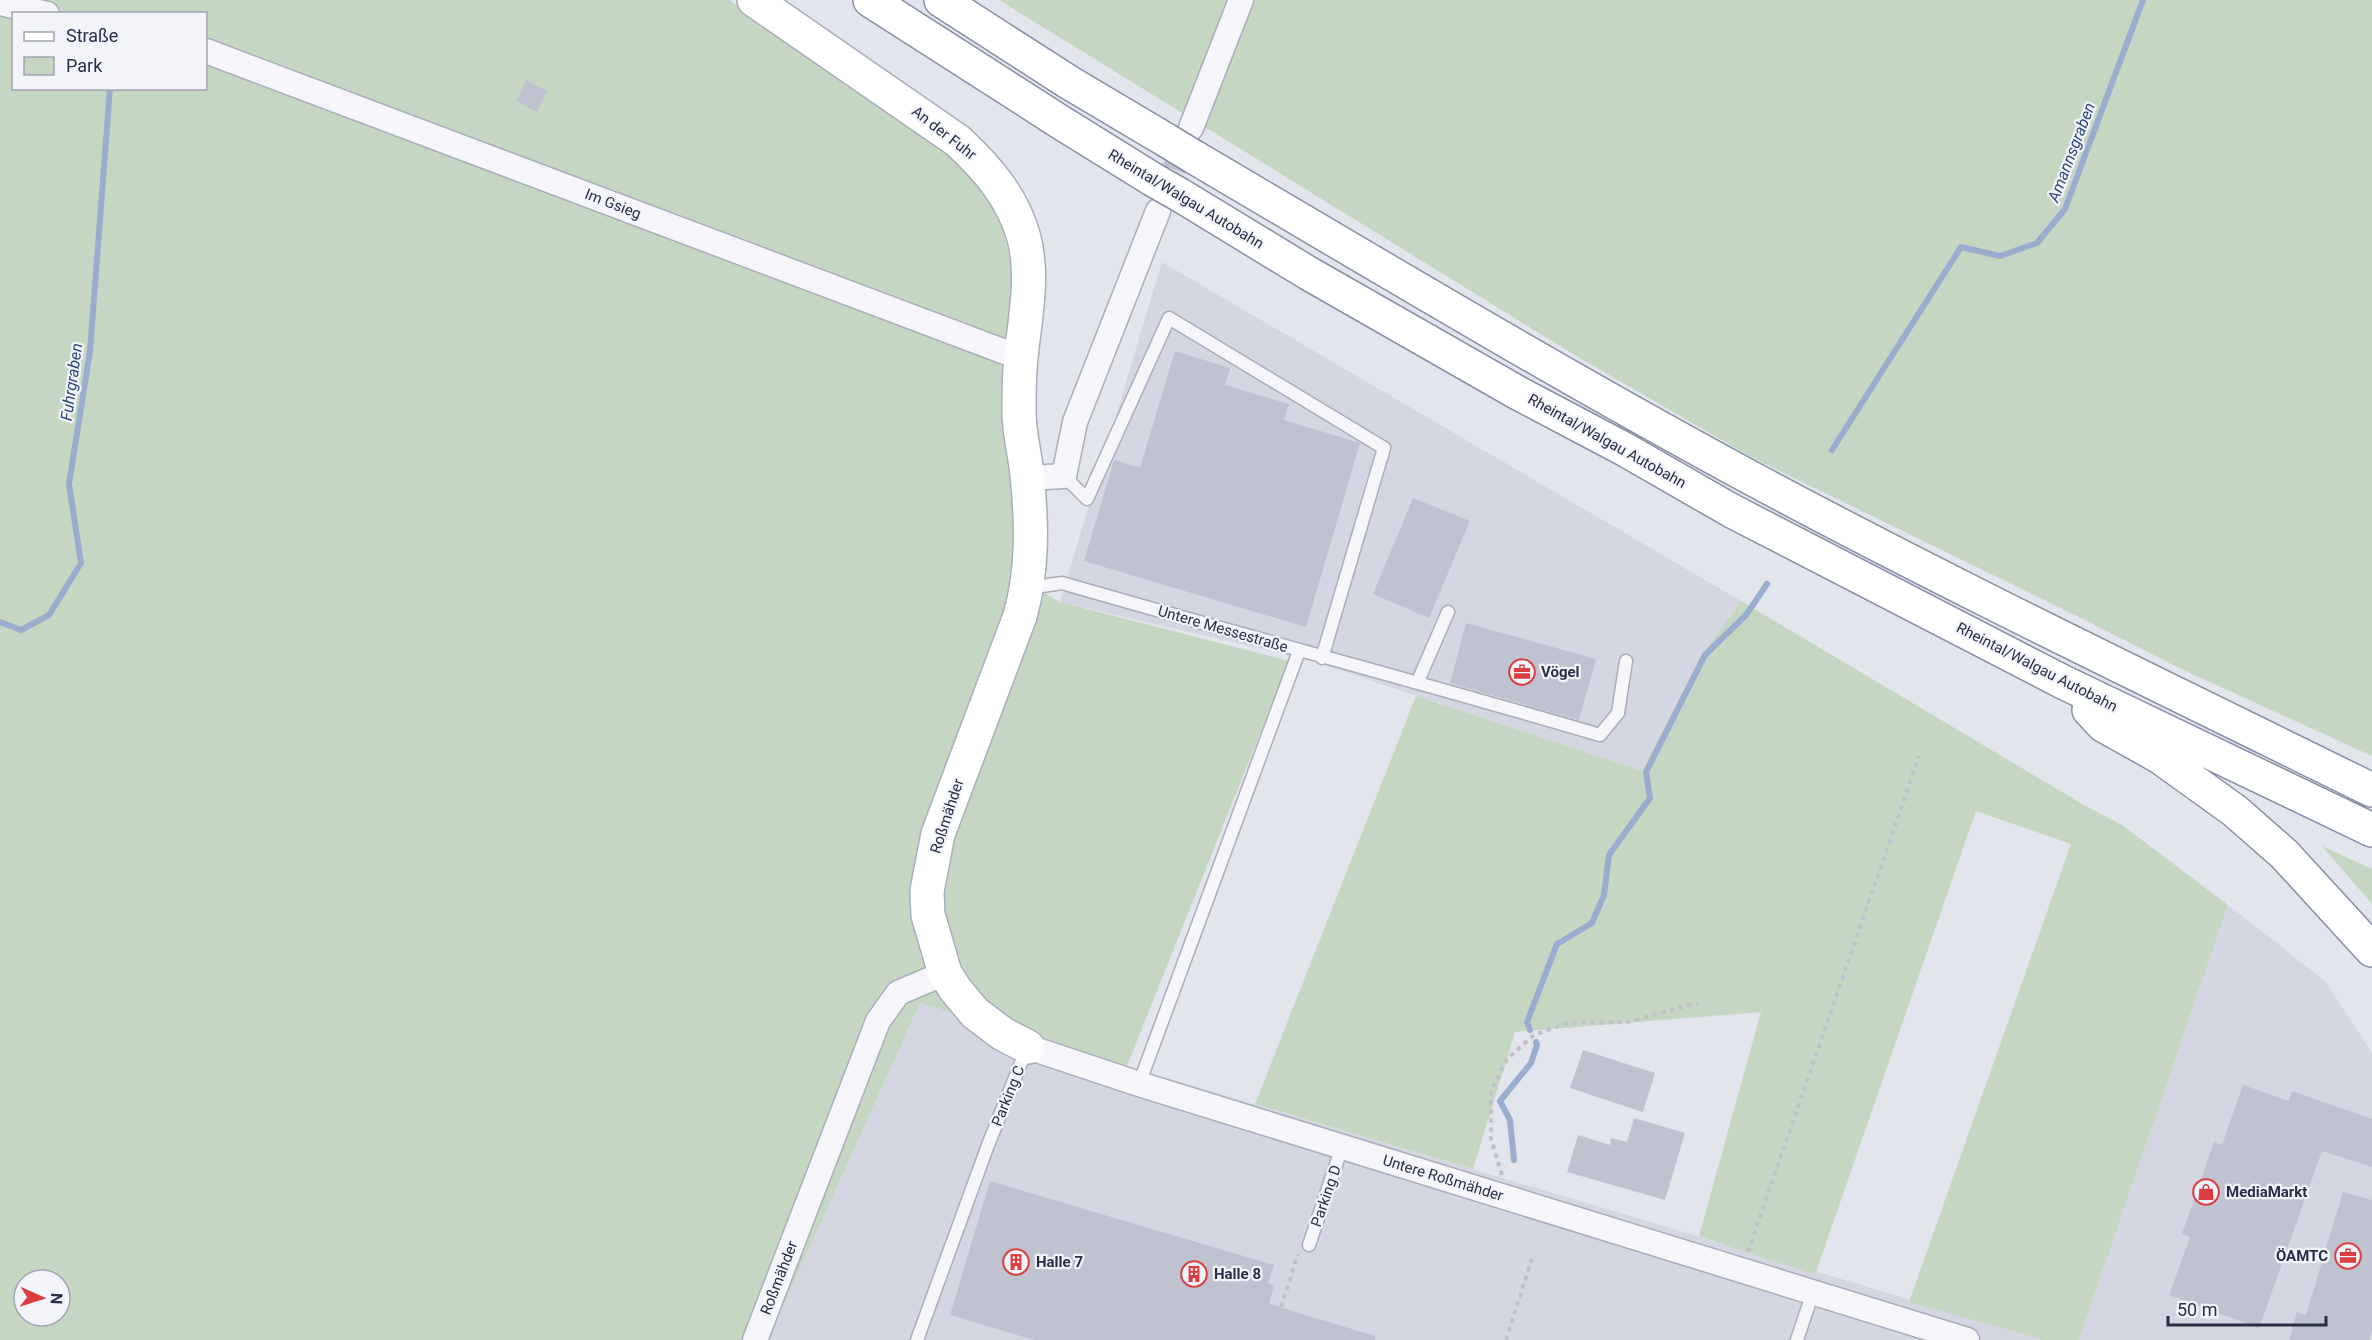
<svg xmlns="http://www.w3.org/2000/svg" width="2372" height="1340" font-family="Roboto,sans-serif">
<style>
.built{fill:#d4d7e1}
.green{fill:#c5d7c3;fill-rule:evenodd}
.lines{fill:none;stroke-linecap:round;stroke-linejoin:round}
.stream{stroke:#9aadcf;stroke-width:6}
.building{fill:#bfc3cf}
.minor-tunnel{stroke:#bdc1cb;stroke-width:24;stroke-dasharray:24 12;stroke-linecap:butt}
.service-casing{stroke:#aaaeba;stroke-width:15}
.minor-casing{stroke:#aaaeba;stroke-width:27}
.secondary-casing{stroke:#aaaeba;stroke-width:36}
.motorway-casing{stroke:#888fa4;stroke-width:36}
.path{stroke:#c0c2cb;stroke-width:4;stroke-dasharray:4.5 4.5;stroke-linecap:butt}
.service{stroke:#f6f6fa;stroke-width:12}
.minor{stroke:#f6f6fa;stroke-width:24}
.secondary{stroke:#fff;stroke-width:33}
.motorway{stroke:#fff;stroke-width:33}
.motorway-bridge-casing{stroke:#888fa4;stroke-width:36;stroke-linecap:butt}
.motorway-bridge{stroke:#fff;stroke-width:33}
.labels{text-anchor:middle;stroke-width:4.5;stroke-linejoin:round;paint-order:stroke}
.street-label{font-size:15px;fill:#282f46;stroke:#f2f4f9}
.poi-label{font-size:15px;font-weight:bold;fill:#282f46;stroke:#f2f4f9;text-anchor:start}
.water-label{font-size:16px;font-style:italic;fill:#2e477e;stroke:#f2f4f9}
</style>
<rect width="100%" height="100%" fill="#e2e5ec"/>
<path class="built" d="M1162 262 1741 601 1702 654 1642 772 1310 660 1060 602Z
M2228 905 2325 981 2372 1053V1340H2079Z
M920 1003 1127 1066 2046 1340H768Z"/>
<path class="green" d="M0 0H729L956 160 999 214 1014 276 1004 380 1005 450 1017 514 1015 577 1060 602 1289 661 1127 1066 920 1003 768 1340H0ZM14 14H206V88H14ZM24 1280H60V1316H24Z
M999 0H2372V756L2177 667 2083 619 1751 457 1573 354Z
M1741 601 2084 805 2122 825 2228 905 2079 1340H2045L1909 1302 2071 844 1976 811 1815 1275 1699 1236 1761 1012 1515 1032 1473 1169 1255 1104 1416 696 1642 771 1702 654Z
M2322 846 2372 869V904Z"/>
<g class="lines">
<path class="stream" d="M1832 450 1961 247 2000 256 2037 243 2065 209 2143 0
M0 622 21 630 49 615 81 563 69 484 90 351 110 88
M1530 1030 1527 1022 1557 944 1592 923 1604 895 1609 855 1650 798 1646 772 1705 655 1746 615 1767 584
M1514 1160 1510 1120 1500 1101 1531 1063 1537 1045 1536 1042"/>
</g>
<path class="building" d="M526 80 547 91 537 112 516 101Z
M1175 351 1230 368 1225 385 1289 404 1284 420 1360 443 1306 627 1084 561 1114 460 1140 468Z
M1413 498 1470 521 1429 618 1373 594Z
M1466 623 1596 659 1579 720 1450 683Z
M1583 1050 1655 1073 1643 1112 1570 1088Z
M2243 1085 2289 1101 2292 1091 2372 1119V1167L2322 1151 2259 1328 2169 1295 2190 1237 2182 1234 2214 1142 2222 1145Z
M1634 1118 1685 1133 1665 1200 1567 1172 1578 1135 1610 1145 1611 1138 1627 1142Z
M990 1181 1274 1265 1268 1283 1274 1285 1269 1304 1375 1336V1340H1034L950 1315Z
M2343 1192 2372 1200V1331L2369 1340H2289L2297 1312 2306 1315Z"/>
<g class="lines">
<path class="minor-tunnel" d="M1161 203 1188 135"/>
<g class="service-casing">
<path id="service" d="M1064 476 1087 499 1169 318 1384 448 1322 658
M1029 588 1062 583C1241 635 1421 682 1600 735L1618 713 1626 661
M1418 681 1448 612
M1139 1084 1299 651
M1309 1245 1342 1147
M917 1340 988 1145 1027 1048
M1797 1340 1813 1292"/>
</g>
<g class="minor-casing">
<path id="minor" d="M0 3 47 14
M206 51 1021 358
M1191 128 1241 0
M1027 478 1064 476 1075 422 1158 211
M1028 1047 1139 1084 1967 1340
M755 1340 878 1021 898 993 945 973"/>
</g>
<g class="secondary-casing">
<path id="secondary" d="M754 0 958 141C988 169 1013 198 1024 238 1034 278 1025 317 1021 357 1019 375 1019 394 1019 412 1019 433 1025 454 1027 475 1032 523 1033 570 1020 616L938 834 927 891 928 915 945 973 955 989 975 1013 1003 1034 1028 1047"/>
</g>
<g class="motorway-casing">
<path id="motorway" d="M870 0 1057 120 1152 179
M941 0 1070 83 1166 140
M1194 157C1379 266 1564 377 1753 479 1956 588 2165 688 2372 790
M1180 195 1308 273 1518 393 1624 449 1732 511 2063 682 2372 830
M2089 710 2103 725 2160 757 2235 811 2284 854 2372 950"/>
</g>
<path class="path" d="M1502 1175 1491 1139V1091L1507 1059 1534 1035 1567 1023 1627 1022 1698 1003
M1748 1252 1919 756
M1281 1307 1298 1254
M1506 1340 1532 1258"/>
<use href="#service" class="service"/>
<use href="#minor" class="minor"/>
<use href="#secondary" class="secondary"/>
<use href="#motorway" class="motorway"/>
<g class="motorway-bridge-casing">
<path id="motorway-bridge" d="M1166 140 1194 157
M1152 179 1180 195"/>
</g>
<use href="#motorway-bridge" class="motorway-bridge"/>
</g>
<defs>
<g id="office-ring" transform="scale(1.35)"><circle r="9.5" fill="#f2f4f9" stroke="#db3d40" stroke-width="1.5"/><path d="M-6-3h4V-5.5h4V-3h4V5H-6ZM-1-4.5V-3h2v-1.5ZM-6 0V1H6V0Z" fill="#db3d40"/></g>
<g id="shop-ring" transform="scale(1.35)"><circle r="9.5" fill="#f2f4f9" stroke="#db3d40" stroke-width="1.5"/><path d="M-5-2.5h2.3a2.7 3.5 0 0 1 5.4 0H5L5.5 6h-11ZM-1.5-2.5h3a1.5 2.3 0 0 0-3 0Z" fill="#db3d40"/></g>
<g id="building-ring" transform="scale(1.35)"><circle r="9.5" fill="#f2f4f9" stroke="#db3d40" stroke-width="1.5"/><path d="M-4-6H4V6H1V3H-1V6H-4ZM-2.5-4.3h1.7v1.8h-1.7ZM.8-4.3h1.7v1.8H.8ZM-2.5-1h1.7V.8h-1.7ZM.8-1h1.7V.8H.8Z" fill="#db3d40"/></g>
</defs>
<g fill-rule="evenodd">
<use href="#office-ring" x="1522" y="672"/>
<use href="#shop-ring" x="2206" y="1192"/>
<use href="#office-ring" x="2348" y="1256"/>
<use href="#building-ring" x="1016" y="1262"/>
<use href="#building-ring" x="1194" y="1274"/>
</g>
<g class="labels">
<g class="street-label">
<text transform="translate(944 133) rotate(38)" y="5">An der Fuhr</text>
<text transform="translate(1186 199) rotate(31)" y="5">Rheintal/Walgau Autobahn</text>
<text transform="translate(613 204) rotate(21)" y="5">Im Gsieg</text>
<text transform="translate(1607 441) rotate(29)" y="5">Rheintal/Walgau Autobahn</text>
<text transform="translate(1223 629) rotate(16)" y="5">Untere Messestraße</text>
<text transform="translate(2037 667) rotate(27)" y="5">Rheintal/Walgau Autobahn</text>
<text transform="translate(947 816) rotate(-72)" y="5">Roßmähder</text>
<text transform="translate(1008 1096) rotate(-68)" y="5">Parking C</text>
<text transform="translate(1443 1178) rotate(17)" y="5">Untere Roßmähder</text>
<text transform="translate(1326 1196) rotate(-71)" y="5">Parking D</text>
<text transform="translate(779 1278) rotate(-69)" y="5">Roßmähder</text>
</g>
<g class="poi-label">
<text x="1541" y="677">Vögel</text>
<text x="2226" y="1197">MediaMarkt</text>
<text x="2328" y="1261" text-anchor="end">ÖAMTC</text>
<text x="1036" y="1267">Halle 7</text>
<text x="1214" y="1279">Halle 8</text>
</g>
<g class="water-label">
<text transform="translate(2071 152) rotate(-69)" y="6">Amannsgraben</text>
<text transform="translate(71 382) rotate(-82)" y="6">Fuhrgraben</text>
</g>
</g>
<rect x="12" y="12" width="195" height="78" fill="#f2f4f9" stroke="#a1a5b1" stroke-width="1.5"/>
<rect x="24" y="32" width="30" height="9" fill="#ffffff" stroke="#a1a5b1" stroke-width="1.5"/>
<text x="66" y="42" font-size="18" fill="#282f46">Straße</text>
<rect x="24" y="57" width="30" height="18" fill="#c5d7c3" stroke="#a1a5b1" stroke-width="1.5"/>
<text x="66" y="72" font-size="18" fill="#282f46">Park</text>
<g transform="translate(42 1298) rotate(93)"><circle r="28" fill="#f2f4f9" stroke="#a1a5b1" stroke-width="1.5"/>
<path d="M0-4.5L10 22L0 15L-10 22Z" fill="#db3d40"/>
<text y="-9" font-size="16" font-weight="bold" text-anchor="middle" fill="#282f46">N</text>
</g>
<path d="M2168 1316v9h158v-9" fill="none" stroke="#282f46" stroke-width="3"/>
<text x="2177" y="1316" font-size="18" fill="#282f46" stroke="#f2f4f9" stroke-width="4.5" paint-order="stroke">50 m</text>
</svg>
